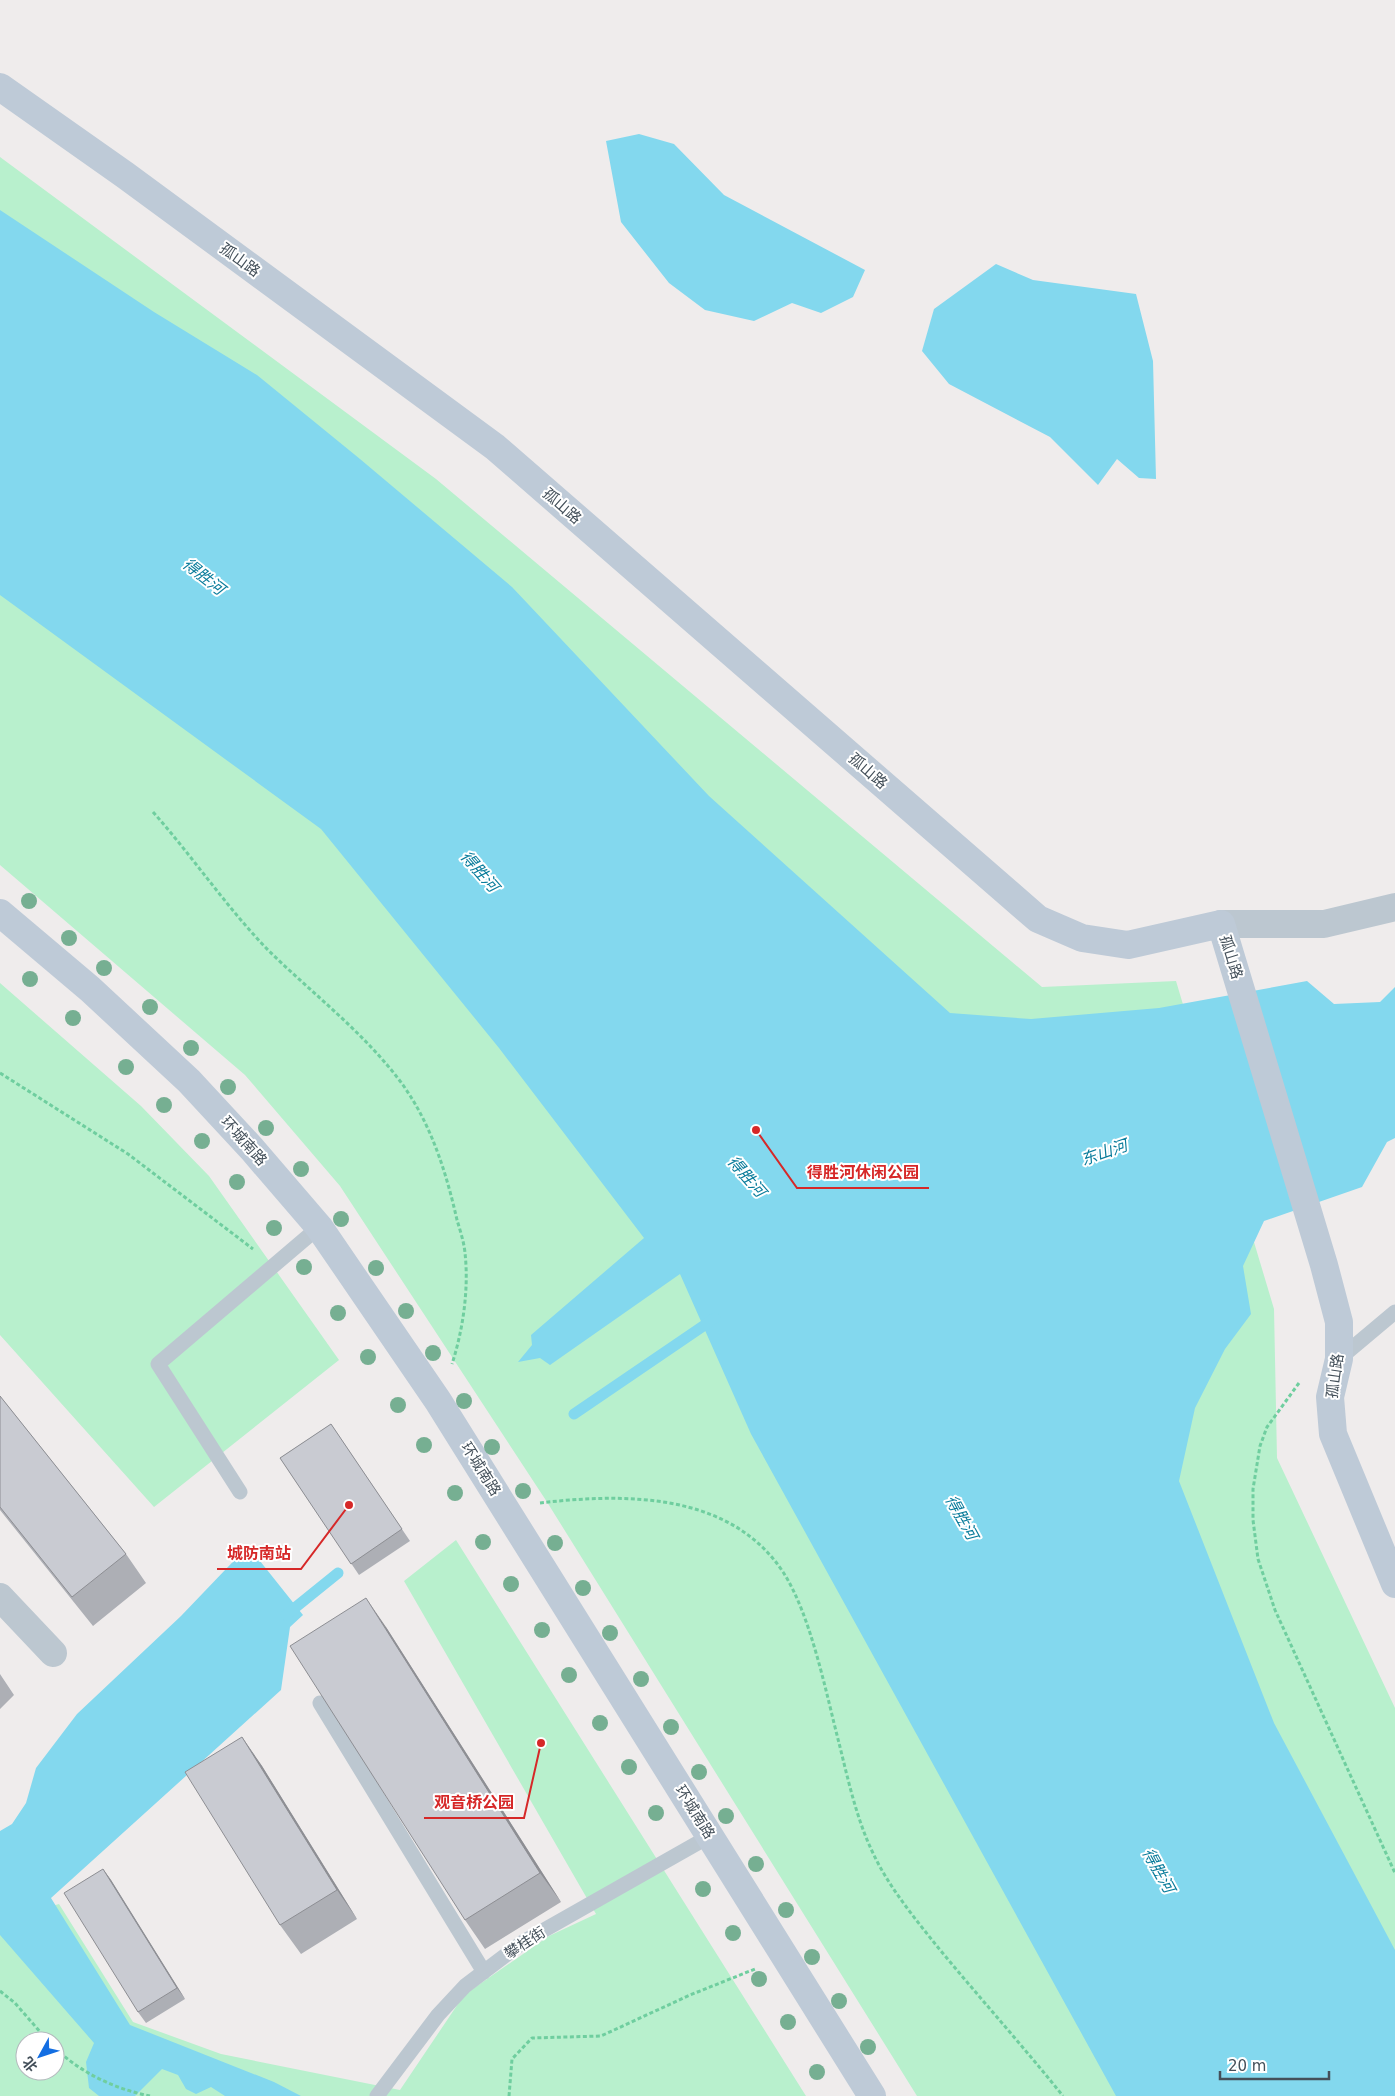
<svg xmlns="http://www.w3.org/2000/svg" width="1395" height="2096" font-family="'DejaVu Sans','Noto Sans SC',sans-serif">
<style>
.green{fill:#b8f0cd;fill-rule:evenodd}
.water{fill:#83d8ee}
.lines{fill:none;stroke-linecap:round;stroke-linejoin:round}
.stream{stroke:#83d8ee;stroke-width:11}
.path{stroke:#6fce9f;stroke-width:3;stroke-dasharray:4 2.5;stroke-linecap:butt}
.lane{stroke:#bcc7d0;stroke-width:15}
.street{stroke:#bcc7d0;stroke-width:28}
.secondary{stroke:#becad7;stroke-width:28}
.tree{fill:#76af92}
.wall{fill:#adafb5}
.shaded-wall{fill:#8d8e93}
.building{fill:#c9cbd2;stroke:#8d8e93}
.labels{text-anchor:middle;stroke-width:4;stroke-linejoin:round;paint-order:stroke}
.street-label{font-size:15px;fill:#44505a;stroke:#fff}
.water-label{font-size:16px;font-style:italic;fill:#097c9b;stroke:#fff}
.leader{fill:none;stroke:#d62828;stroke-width:2}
.callout-dot{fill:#d62828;stroke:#fff;stroke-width:2}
.callout-label{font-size:16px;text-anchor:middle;font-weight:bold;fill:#d62828;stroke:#fff;stroke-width:4;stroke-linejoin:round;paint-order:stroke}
</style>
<rect width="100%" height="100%" fill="#efecec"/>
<path class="green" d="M0 157 436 479 1042 987 1176 981 1274 1309 1277 1458 1395 1708V2096H917L547 1502 340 1186 245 1075 0 865Z
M0 983 141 1106 209 1176 339 1360 154 1507 0 1335Z
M456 1540 806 2096H0V1921L59 1904 133 2022 221 2054 400 2090 464 1995 549 1936 596 1914 404 1581ZM25 2041H55V2071H25Z"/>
<path class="water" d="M639 134 674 144 724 195 865 270 853 297 821 313 792 303 754 321 705 310 669 283 621 222 606 141Z
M0 210 154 312 257 375 360 459 512 587 709 796 950 1013 1031 1019 1159 1008 1307 981 1334 1004 1380 1002 1395 987V1138L1387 1142 1362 1187 1264 1221 1243 1266 1251 1314 1225 1349 1195 1408 1179 1481 1274 1723 1395 1950V2096H1116L751 1434 680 1274 550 1365 540 1358 518 1362 532 1345 531 1335 644 1238 499 1048 321 829 0 595Z
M996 264 1033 280 1136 294 1153 361 1156 479 1139 478 1117 459 1098 485 1050 437 949 384 922 351 934 309Z
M248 1546 303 1615 290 1627 281 1690 51 1898 130 2025 274 2082 301 2096H225L211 2087 196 2094 186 2089 178 2075 162 2069 135 2096H99L89 2088 86 2062 94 2043 0 1935V1831L12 1824 26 1803 36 1768 77 1714 181 1616Z"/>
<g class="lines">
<path class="stream" d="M574 1414 715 1318
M286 1615 338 1573"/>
<path class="path" d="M153 812C193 857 227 908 269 951 313 994 363 1032 400 1081 430 1121 446 1171 457 1220 460 1230 464 1242 465 1253 469 1289 463 1330 452 1364
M0 1073 128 1154 253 1249
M1299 1383 1267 1427 1260 1446 1253 1489V1520L1258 1559 1275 1610 1395 1873
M540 1503C625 1493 730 1492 783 1572 811 1615 826 1693 839 1743 848 1779 856 1817 872 1851 888 1886 913 1916 936 1945 978 1996 1022 2045 1063 2096
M0 1991 15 2003 48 2041
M55 2048C81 2073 115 2089 150 2096
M509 2096 512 2059 532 2038 601 2036 690 1995 755 1969"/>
<path class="lane" d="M1339 1359 1395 1312
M240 1492 158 1364 319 1227
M320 1703 484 1972
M377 2096 438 2015 465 1986 523 1942 710 1836"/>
<path class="street" d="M1221 924H1324L1395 907
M0 1597 53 1653"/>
<path class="secondary" d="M0 87 125 175 495 447 1038 919 1082 938 1128 945 1221 924 1324 1265 1339 1322V1359L1330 1397 1333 1434 1395 1584
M0 913 90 989 189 1081 252 1149 319 1227 438 1401 872 2096"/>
</g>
<g class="tree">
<circle cx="29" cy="901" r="8"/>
<circle cx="69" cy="938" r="8"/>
<circle cx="104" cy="968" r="8"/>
<circle cx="30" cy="979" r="8"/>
<circle cx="150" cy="1007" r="8"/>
<circle cx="73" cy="1018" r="8"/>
<circle cx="191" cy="1048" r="8"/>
<circle cx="126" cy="1067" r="8"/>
<circle cx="228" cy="1087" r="8"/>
<circle cx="164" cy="1105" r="8"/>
<circle cx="266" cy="1128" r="8"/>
<circle cx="202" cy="1141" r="8"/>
<circle cx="301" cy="1169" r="8"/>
<circle cx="237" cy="1182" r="8"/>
<circle cx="341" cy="1219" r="8"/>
<circle cx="274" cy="1228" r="8"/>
<circle cx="304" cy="1267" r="8"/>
<circle cx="376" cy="1268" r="8"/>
<circle cx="406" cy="1311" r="8"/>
<circle cx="338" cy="1313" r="8"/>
<circle cx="433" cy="1353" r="8"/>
<circle cx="368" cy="1357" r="8"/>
<circle cx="464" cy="1401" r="8"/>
<circle cx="398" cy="1405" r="8"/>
<circle cx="424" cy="1445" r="8"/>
<circle cx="492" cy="1447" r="8"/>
<circle cx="523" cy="1491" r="8"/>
<circle cx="455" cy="1493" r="8"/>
<circle cx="483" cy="1542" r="8"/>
<circle cx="555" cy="1543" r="8"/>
<circle cx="511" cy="1584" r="8"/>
<circle cx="583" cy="1588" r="8"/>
<circle cx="542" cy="1630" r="8"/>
<circle cx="610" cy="1633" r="8"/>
<circle cx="569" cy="1675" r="8"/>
<circle cx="641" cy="1679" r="8"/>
<circle cx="600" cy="1723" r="8"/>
<circle cx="671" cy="1727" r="8"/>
<circle cx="629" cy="1767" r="8"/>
<circle cx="699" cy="1772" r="8"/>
<circle cx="656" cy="1813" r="8"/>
<circle cx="726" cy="1816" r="8"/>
<circle cx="756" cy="1864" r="8"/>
<circle cx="703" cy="1889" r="8"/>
<circle cx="786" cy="1910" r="8"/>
<circle cx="733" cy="1933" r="8"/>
<circle cx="812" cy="1957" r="8"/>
<circle cx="759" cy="1979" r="8"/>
<circle cx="839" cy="2001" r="8"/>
<circle cx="788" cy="2022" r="8"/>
<circle cx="868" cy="2047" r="8"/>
<circle cx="817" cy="2072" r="8"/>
</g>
<path class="wall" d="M0 1396 126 1554 146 1583 93 1626 0 1510Z
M331 1424 410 1541 359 1575 280 1458Z
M386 1627 561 1902 485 1949 465 1920Z
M0 1674 14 1695 0 1709Z
M242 1737 262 1766 357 1919 301 1954 280 1925Z
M103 1869 111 1880 185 1999 146 2023 138 2012Z"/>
<path class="shaded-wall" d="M366 1598 386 1627 561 1902 540 1873Z
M242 1737 262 1766 357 1919 337 1890Z
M103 1869 111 1880 185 1999 177 1988Z"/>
<path class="building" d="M0 1396 126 1554 72 1597 0 1507Z
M331 1424 402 1529 351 1564 280 1458Z
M366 1598 540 1873 465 1920 290 1646Z
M242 1737 337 1890 280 1925 185 1772Z
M103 1869 177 1988 138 2012 64 1893Z"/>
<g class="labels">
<g class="street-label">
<text transform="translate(240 260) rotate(36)" y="5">孤山路</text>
<text transform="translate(562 506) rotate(41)" y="5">孤山路</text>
<text transform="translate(868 771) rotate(41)" y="5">孤山路</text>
<text transform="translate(1231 957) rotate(73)" y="5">孤山路</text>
<text transform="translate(244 1141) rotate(48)" y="5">环城南路</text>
<text transform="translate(1335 1376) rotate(-82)" y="5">孤山路</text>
<text transform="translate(481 1469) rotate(58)" y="5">环城南路</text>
<text transform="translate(695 1812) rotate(58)" y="5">环城南路</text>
<text transform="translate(525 1943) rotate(-33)" y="5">攀桂街</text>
</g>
<g class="water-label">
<text transform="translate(204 576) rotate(38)" y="6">得胜河</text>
<text transform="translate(480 871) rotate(49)" y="6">得胜河</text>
<text transform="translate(1104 1152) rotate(-19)" y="6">东山河</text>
<text transform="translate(747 1176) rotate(49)" y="6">得胜河</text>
<text transform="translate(962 1517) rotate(61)" y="6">得胜河</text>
<text transform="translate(1159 1870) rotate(61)" y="6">得胜河</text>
</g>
</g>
<path class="leader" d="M756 1130L797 1188H929M349 1505L301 1569H217M541 1743L524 1818H424"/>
<g class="callout-dot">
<circle cx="756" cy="1130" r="5"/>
<circle cx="349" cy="1505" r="5"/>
<circle cx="541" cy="1743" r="5"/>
</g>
<g class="callout-label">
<text x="863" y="1178">得胜河休闲公园</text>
<text x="259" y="1559">城防南站</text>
<text x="474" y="1808">观音桥公园</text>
</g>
<g transform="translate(40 2056) rotate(230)"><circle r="24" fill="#ffffff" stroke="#b4b9bd"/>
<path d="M0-4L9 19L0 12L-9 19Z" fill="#136ee2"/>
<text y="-8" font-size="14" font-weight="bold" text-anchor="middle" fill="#44505a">北</text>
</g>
<path d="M1220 2071v8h109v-8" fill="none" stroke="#44505a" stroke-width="2.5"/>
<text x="1228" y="2071" font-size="15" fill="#44505a" stroke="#ffffff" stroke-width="4" paint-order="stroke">20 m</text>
</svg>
